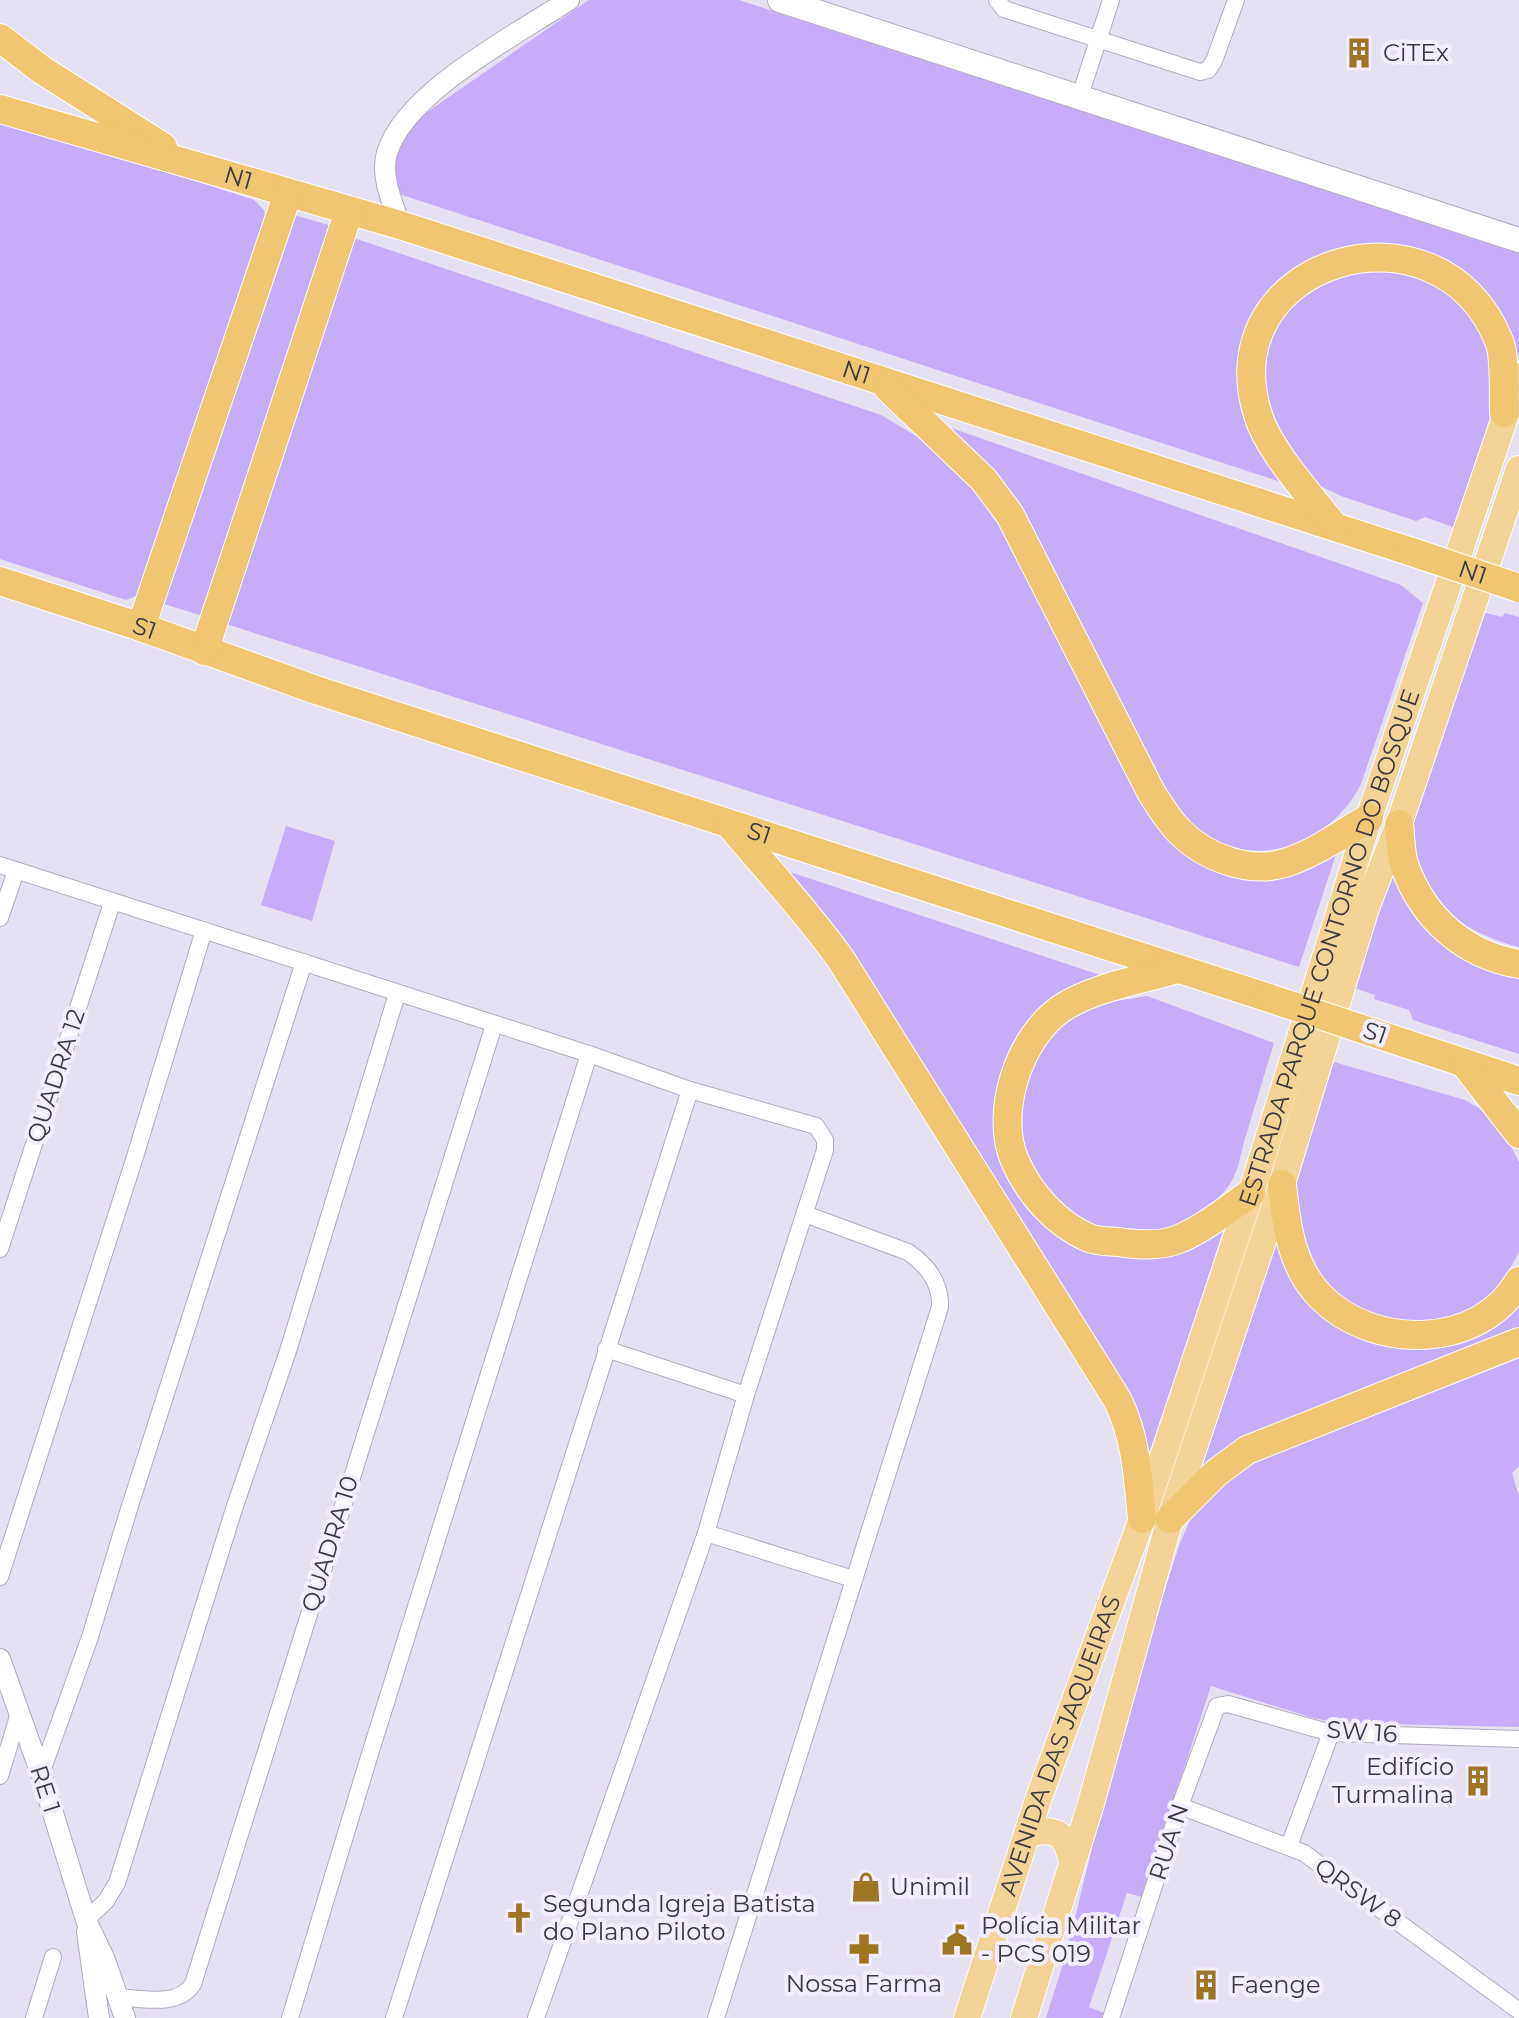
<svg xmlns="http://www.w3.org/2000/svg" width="1519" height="2018" font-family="Montserrat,sans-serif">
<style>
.green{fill:#c7acfa}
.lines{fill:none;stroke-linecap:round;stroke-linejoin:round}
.minor-casing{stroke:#b1abbd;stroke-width:18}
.tertiary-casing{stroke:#b1abbd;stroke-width:22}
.secondary-casing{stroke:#b1abbd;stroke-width:26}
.primary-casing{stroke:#fff;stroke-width:28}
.trunk-casing{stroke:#fff;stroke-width:30}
.minor{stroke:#fff;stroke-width:16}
.tertiary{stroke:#fff;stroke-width:20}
.secondary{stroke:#fff;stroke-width:24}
.primary{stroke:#f4d496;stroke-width:26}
.trunk{stroke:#f0c673;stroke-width:28}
.trunk-bridge-casing{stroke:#fff;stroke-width:30;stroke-linecap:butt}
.trunk-bridge{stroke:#f0c673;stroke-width:28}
.labels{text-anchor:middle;stroke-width:8;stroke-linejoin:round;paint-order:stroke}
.poi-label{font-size:24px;fill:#3b3840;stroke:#f3eefd;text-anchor:start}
.street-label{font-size:24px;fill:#3b3840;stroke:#f3eefd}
</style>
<rect width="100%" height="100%" fill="#e6e0f3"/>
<path class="green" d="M589 0H739L1519 252V352L1511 378 1453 270 1332 254 1246 343 1240 382 1246 418 1287 484 402 195 392 184 395 151 417 119Z
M0 117 254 200 264 210 265 215 141 594 126 600 0 559Z
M288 213 332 226 206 617 161 603Z
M354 238 881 415 948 455 991 501 1165 831 1244 878 1343 833 1299 967 223 623Z
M1348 269 1417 273 1461 301 1496 360 1492 413 1453 527 1425 517 1416 521 1341 496 1310 481 1259 400 1270 330 1302 291Z
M931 421 1401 585 1423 603 1361 784C1336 835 1274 866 1219 843 1203 837 1191 826 1178 814L1009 499Z
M1478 611 1502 617 1505 613 1519 617V947C1445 928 1401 881 1417 801Z
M286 826 335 841 312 921 261 905Z
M1396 862 1408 891 1519 966V1054L1413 1020 1409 1010 1374 999 1375 995 1348 986Z
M778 868 1103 976C1087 981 1067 987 1053 997 979 1049 975 1167 1043 1225 1056 1235 1073 1250 1089 1253 1099 1256 1110 1255 1120 1256 1141 1259 1159 1260 1180 1254 1194 1250 1209 1238 1223 1231L1148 1466Z
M1147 996 1274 1043C1264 1076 1254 1109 1244 1142 1241 1154 1238 1171 1231 1182 1210 1214 1173 1235 1134 1231 1121 1230 1104 1231 1092 1226 1009 1189 996 1077 1067 1021 1089 1003 1120 1001 1147 996Z
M1334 1062 1465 1100 1489 1114 1509 1143 1519 1162V1252L1504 1279 1486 1299 1460 1314 1428 1323 1396 1322 1358 1310 1330 1288 1309 1256 1299 1228 1295 1183Z
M1275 1223 1286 1255 1395 1341 1519 1291V1332L1192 1486Z
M1519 1351V1466L1512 1473 1519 1496V1727L1338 1723 1313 1718 1211 1686 1142 1897 1127 1893 1089 2007 1104 2013 1103 2018H1046L1067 1951 1124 1716 1179 1546 1193 1513 1246 1462Z"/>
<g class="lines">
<g class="minor-casing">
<path id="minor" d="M997 0 1004 9 1200 72 1208 70 1214 61 1236 0
M1079 99 1111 0
M0 865 589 1054 690 1090 816 1126 825 1140V1150L746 1395 706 1533 536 2018
M0 918 16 871
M0 1249 112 903
M606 1349 746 1395
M706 1533 853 1579
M0 1577 134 1160 204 930
M41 1774 90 1637 129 1509 304 962
M0 1776 19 1713
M1180 1806 1304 1853 1519 2011
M1289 1846 1331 1733
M86 1920 106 1901 117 1883 234 1509 288 1351 397 994
M116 1997C140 1998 178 2008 193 1984L494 1025
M34 2018 53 1957
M290 2018 369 1757 589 1054
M394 2018 690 1090
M716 2018 940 1307C941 1283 927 1265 908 1252L805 1214
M1111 2018 1180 1806 1217 1706 1228 1704 1331 1733 1519 1739"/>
</g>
<g class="tertiary-casing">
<path id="tertiary" d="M400 225C393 204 380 176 387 153 405 92 516 35 569 0
M0 1659 41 1774 86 1920 105 1960 125 2018
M87 1932 99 2018"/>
</g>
<g class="secondary-casing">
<path id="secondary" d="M780 0 1519 240"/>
</g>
<g class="primary-casing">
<g id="primary">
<path d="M1027 1834C1056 1827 1065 1832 1072 1861"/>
<path id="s1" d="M967 2018 1039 1797 1142 1519 1251 1193 1369 818 1519 376"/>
<path d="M1024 2018 1090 1807 1170 1519 1282 1184 1366 908 1399 824 1519 469"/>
</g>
</g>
<g class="trunk-casing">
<g id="trunk">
<path d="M0 38 42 70 163 147"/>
<path id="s2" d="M0 109 400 225 1412 552"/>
<path d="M888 388 984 480 1010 515 1151 792C1160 806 1168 820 1180 832 1206 858 1252 875 1288 862 1317 852 1343 833 1369 818"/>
<path d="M1333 525C1310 495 1269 451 1258 415 1209 260 1439 191 1499 341 1506 358 1503 394 1504 413"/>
<path id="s3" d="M0 581 141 627 316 690 1269 998"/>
<path d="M141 627 288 193"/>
<path d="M204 651 349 211"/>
<path d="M1399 824C1401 838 1400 854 1405 867 1424 919 1465 955 1519 964"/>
<path d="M730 825C767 869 806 911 840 958L1117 1399C1136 1437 1138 1477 1142 1519"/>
<path d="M1177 969C1140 980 1095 987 1062 1008 1019 1037 994 1113 1015 1161 1029 1193 1056 1224 1089 1238 1099 1242 1114 1241 1125 1243 1143 1245 1162 1246 1179 1239 1205 1228 1228 1209 1251 1193"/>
<path d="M1371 1032 1519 1081"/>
<path d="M1464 1063 1519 1134"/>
<path d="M1282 1184C1286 1224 1291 1267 1321 1297 1373 1350 1480 1350 1519 1281"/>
<path d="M1170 1519 1216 1473 1247 1450 1519 1342"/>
</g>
</g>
<use href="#minor" class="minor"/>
<use href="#tertiary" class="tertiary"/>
<use href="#secondary" class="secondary"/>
<use href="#primary" class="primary"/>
<use href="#trunk" class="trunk"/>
<g class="trunk-bridge-casing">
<g id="trunk-bridge">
<path id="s4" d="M1412 552 1519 588"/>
<path d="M1269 998 1371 1032"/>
</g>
</g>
<use href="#trunk-bridge" class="trunk-bridge"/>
</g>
<defs>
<g id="building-bare" transform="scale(2.4)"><path d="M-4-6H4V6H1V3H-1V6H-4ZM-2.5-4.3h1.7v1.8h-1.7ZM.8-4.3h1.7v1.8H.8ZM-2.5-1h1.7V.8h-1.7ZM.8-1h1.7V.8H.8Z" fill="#9e7523" stroke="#f3eefd" stroke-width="2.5" paint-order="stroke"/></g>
<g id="shop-bare" transform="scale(2.4)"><path d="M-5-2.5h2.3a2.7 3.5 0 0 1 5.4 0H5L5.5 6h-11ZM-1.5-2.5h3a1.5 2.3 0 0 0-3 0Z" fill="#9e7523" stroke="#f3eefd" stroke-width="2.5" paint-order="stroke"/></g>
<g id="church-bare" transform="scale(2.4)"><path d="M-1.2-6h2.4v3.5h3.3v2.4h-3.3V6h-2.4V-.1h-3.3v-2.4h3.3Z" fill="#9e7523" stroke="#f3eefd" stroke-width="2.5" paint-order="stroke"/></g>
<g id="civic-bare" transform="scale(2.4)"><path d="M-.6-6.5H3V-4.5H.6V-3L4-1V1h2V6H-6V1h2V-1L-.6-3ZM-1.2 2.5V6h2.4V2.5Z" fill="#9e7523" stroke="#f3eefd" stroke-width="2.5" paint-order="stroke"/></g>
<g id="pharmacy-bare" transform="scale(2.4)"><path d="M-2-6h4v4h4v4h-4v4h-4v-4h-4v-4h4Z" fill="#9e7523" stroke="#f3eefd" stroke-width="2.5" paint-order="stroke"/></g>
</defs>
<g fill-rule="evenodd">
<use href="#building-bare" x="1359" y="53"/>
<use href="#building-bare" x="1478" y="1781"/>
<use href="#shop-bare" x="866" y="1887"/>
<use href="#church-bare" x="519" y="1918"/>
<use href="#civic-bare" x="957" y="1940"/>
<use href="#pharmacy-bare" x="864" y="1949"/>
<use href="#building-bare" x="1206" y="1985"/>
</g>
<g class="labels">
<g class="poi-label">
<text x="1383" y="61">CiTEx</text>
<text x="1454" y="1775" text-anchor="end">Edifício<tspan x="1454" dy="28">Turmalina</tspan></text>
<text x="890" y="1895">Unimil</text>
<text x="543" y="1912">Segunda Igreja Batista<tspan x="543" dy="28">do Plano Piloto</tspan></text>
<text x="981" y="1934">Polícia Militar<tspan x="981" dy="28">- PCS 019</tspan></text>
<text x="864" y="1992" text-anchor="middle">Nossa Farma</text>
<text x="1230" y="1993">Faenge</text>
</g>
<g class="street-label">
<text dy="8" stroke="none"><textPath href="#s2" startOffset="248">N1</textPath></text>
<text dy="8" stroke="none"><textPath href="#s2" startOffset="896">N1</textPath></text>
<text dy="8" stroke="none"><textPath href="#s4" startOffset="64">N1</textPath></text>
<text dy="8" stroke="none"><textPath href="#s3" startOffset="152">S1</textPath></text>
<text dy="8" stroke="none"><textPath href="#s3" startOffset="800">S1</textPath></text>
<text dy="8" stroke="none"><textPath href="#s1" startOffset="1130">ESTRADA PARQUE CONTORNO DO BOSQUE</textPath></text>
<text transform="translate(1375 1033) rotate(19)" y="8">S1</text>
<text transform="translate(56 1076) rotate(-72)" y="8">QUADRA 12</text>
<text transform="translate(330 1544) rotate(-73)" y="8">QUADRA 10</text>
<text transform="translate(1362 1732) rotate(4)" y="8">SW 16</text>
<text dy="8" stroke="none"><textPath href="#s1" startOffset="288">AVENIDA DAS JAQUEIRAS</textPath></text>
<text transform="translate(45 1789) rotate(72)" y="8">RE 1</text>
<text transform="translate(1169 1842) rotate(-72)" y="8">RUA N</text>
<text transform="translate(1358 1893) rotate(36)" y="8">QRSW 8</text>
</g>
</g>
</svg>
